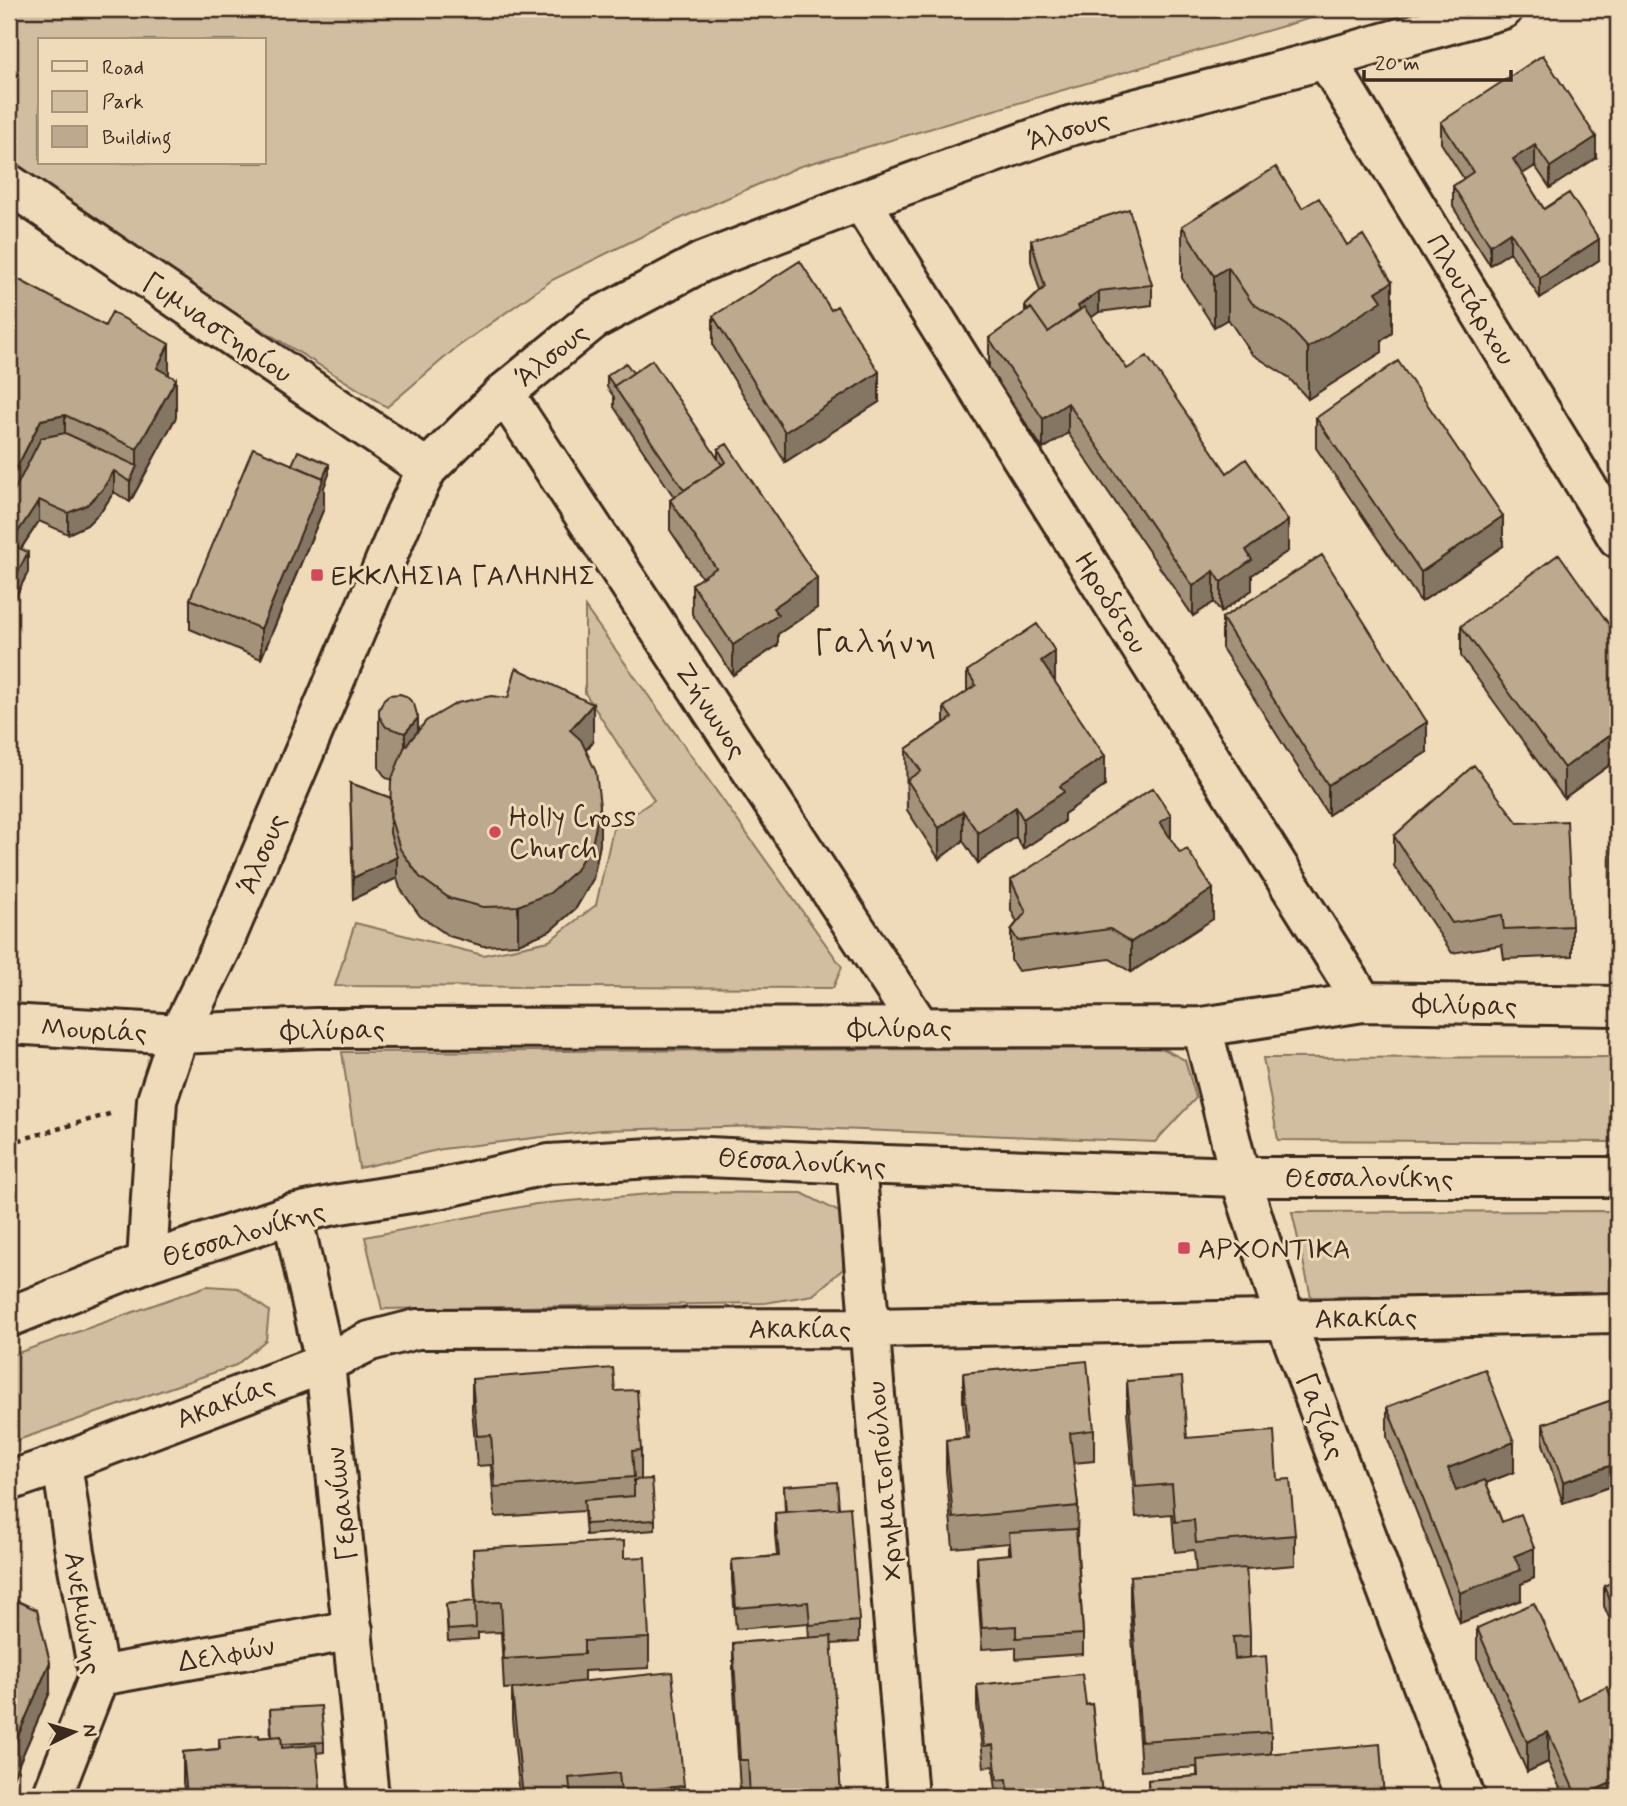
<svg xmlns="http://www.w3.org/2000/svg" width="1627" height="1806" font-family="Mynerve,sans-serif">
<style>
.green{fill:#d1bea0;stroke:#86745f;stroke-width:2;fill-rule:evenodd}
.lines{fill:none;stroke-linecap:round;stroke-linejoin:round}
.minor-casing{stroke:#3b2a1e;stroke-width:44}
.tertiary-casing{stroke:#3b2a1e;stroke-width:44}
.secondary-casing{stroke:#3b2a1e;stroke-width:44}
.path{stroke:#3b2a1e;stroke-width:4.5;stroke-dasharray:5 5;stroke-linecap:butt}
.minor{stroke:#efdab9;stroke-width:38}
.tertiary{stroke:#efdab9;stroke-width:38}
.secondary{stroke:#efdab9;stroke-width:38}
.wall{fill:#a3917a;stroke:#3b2a1e;stroke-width:2}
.shaded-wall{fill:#847663;stroke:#3b2a1e;stroke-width:2}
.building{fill:#bda98e;stroke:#3b2a1e;stroke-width:2}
.poi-dot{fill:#d1495b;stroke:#efdab9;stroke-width:2.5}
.labels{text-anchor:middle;stroke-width:6;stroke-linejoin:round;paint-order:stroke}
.street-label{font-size:28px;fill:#3b2a1e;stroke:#efdab9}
.poi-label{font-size:28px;fill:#3b2a1e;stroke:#efdab9;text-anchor:start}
.quarter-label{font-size:32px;letter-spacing:2px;fill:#3b2a1e;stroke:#efdab9}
</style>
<rect width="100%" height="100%" fill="#efdab9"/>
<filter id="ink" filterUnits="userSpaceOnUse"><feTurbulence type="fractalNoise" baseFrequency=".0143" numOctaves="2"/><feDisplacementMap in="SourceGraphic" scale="14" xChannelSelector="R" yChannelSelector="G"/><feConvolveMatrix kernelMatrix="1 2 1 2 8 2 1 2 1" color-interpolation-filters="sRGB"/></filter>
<g filter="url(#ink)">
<path class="green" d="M9 9H1342L798 167 659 228 552 280 456 348 387 407 9 173ZM40 40H264V163H40Z
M585 607 842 967 833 988 335 986 355 923 483 955 549 941 596 905 613 829 654 800 585 693Z
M1161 1048 1185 1060 1196 1098 1155 1142 765 1126 601 1130 442 1149 359 1168 342 1052Z
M1618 1057V1142L1278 1140 1263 1058Z
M672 1192 802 1193 847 1216 843 1269 813 1295 765 1303 382 1309 365 1237 536 1204Z
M1618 1211V1294L1311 1297 1292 1212Z
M207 1286 238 1288 269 1311 266 1340 236 1365 9 1443V1356Z"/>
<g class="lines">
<g class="minor-casing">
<path id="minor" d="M1326 59 1618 538
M9 184 427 469
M861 201 1363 1002
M504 393 920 1027
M9 1024 179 1034 316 1028 1202 1027 1363 1002 1618 1006
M1202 1027 1240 1177 1285 1319 1465 1797
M856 1164 908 1797
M292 1214 325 1363 369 1797
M9 1481 62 1463 325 1363 370 1341 417 1329 871 1328 1618 1313
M99 1676 353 1630
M52 1797 99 1676 75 1552 62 1463"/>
</g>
<g class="tertiary-casing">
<path id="tertiary" d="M147 1262 157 1100 179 1034 221 949 406 512 427 469 504 393 593 320 702 262 861 201 1066 127 1326 59 1503 9"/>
</g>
<g class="secondary-casing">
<path id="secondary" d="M9 1317 147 1262 292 1214 340 1204 443 1188 549 1164 687 1156 856 1164 1240 1177H1618"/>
</g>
<path class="path" d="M9 1143 113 1113"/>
<use href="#minor" class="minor"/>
<use href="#tertiary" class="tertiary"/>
<use href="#secondary" class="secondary"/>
</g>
<path class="wall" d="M1441 122 1596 158 1550 188 1535 166 1522 174 1544 209 1599 260 1540 298 1510 252 1490 265 1453 207V186L1464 179 1441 143Z
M1302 208 1392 333 1382 340V352L1308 399 1288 377 1252 354 1228 319 1214 327 1182 278V226Z
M1031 240 1152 285V305L1099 312 1091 317 1127 369 1227 473 1288 551 1252 575V590L1221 612 1214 602 1193 616 1068 433 1043 449 989 368V338L1025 313V306L1040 291 1031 261Z
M9 282 169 375 176 417 130 502 114 492 102 510 87 525 68 534 39 521 21 549 28 572 9 610Z
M713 316 879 402 785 462 713 346Z
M633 373 718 458V449L727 444 817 608 778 634V645L733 675 692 614V584L702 578 670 530V500L674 497 614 407V397L607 387V376Z
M1316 418 1503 546 1421 602 1316 448Z
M292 465 329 474 324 487V508L261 659 190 629V599Z
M1222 618 1427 752 1328 815 1222 648Z
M1461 626 1618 637V759L1564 798 1461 656Z
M967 671 1055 681V682L1105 786 1064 814V822L1023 849 1016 837 978 863 963 841 939 859 907 810 906 749 944 723V707L967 692Z
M379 710 418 731 593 742 585 751 600 844 593 879 576 908 550 931 518 944 483 946 449 936 420 916 400 888 397 878 353 899 350 783 391 798 392 780 386 778 379 768Z
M1618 834V974L1611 975V944Z
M1394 836 1572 926V956L1504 959 1502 945 1452 953 1394 866Z
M1171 840 1213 919 1131 972 1110 959 1018 971 1011 960V930L1017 922 1011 910V880Z
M963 1373 1094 1430V1461L1073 1463 1078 1506 1077 1536 1083 1634V1654L1016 1659V1647L982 1649 977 1578V1557L1009 1555V1543L953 1548 946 1470V1440L966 1438 963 1403Z
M472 1379 615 1391 641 1450V1480L655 1520V1530L586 1535 584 1511 495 1517 491 1465 477 1466 472 1409Z
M1127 1381 1187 1438 1277 1480 1295 1535V1565L1246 1569 1250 1636V1658L1271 1732V1754L1384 1797H1148V1780L1197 1776V1767L1141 1771 1130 1606V1576L1196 1572 1194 1550 1175 1552 1172 1514 1136 1517 1127 1411Z
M1618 1398 1563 1503 1543 1444V1424Z
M1387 1407 1514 1472 1486 1483 1502 1522 1534 1578 1521 1584V1600L1460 1623 1387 1437Z
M784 1486 839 1508 859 1621V1642L831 1644 841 1797H748V1790H740L733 1673V1643L809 1638 808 1623 736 1629 732 1581V1560L777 1556 775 1534V1513H785Z
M1618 1504V1534L1615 1526V1505Z
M473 1549 624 1558 649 1638V1668L584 1671V1681L684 1786V1797H520L512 1719V1689L518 1688 504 1689 501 1632 478 1633V1639L448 1641 446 1604 475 1602Z
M1618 1580V1667L1615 1660V1639L1618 1638 1604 1606V1586Z
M9 1597 50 1692 11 1782 9 1781Z
M1477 1628 1578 1700 1618 1797H1564L1548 1762 1527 1772 1477 1658Z
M977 1685 1086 1705 1092 1704 1102 1797H997L993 1766 984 1767 977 1706Z
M270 1709 324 1742V1752L316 1753 321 1797H185L183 1782V1752L219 1749V1739L271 1737Z"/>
<path class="shaded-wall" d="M1596 137V158L1550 188V167Z
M1535 145V166L1513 180V159Z
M1510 232V252L1490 265V245Z
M1599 239V260L1540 298V278Z
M1228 267V319L1214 327V276Z
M1392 282V333L1382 340V352L1308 399V348L1376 292Z
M1099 291V312L1084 323 1078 306Z
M169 344V382L157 368Z
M879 372V402L785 462V432Z
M176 379V417L130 502V482L137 466V449Z
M1068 403V433L1043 449V419Z
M65 415V454L9 521V483L41 420Z
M329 464V474L324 487V508L261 659V629Z
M114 471V492L102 510 87 525 68 534V513Z
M39 500V521L10 565V544Z
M1503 516V546L1421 602V572Z
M1288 521V551L1252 575V590L1221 612V582L1246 550Z
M28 552V572L9 610V589Z
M1214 571V602L1193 616V586Z
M817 578V608L778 634V645L733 675V645L773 608Z
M1055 651V681L1041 691V661Z
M593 704V742L570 768V730Z
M418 718V770L405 784V733Z
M1427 722V752L1328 815V785Z
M1618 729V759L1564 798V768Z
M1105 756V786L1064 814V822L1023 849V819L1060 786Z
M600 806V844L593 879 576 908 550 931 518 944V906Z
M1016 807V837L978 863V833Z
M963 811V841L939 859V828Z
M1171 815V845L1160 822Z
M397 857V878L353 899V878Z
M1213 889V919L1131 972V942Z
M1514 1442V1472L1448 1498V1468Z
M1618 1463V1484L1563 1503V1482Z
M1534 1548V1578L1521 1584V1600L1460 1623V1593L1514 1556Z
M50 1662V1692L11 1782V1752Z
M1548 1732V1762L1527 1772V1742Z
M1618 1780V1797H1579Z"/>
<path class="building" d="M1543 55 1596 137 1550 167 1535 145 1513 159 1544 209 1569 193 1599 239 1540 278 1510 232 1490 245 1453 186 1473 172 1441 122Z
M1276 167 1302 208 1319 198 1347 245 1363 235 1392 282 1376 292 1382 301 1308 348 1288 326 1252 303 1228 267 1214 276 1182 226Z
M1129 209 1152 285 1099 291 1078 306 1080 310 1048 332 1031 308 1028 311 1025 306 1045 287 1031 240Z
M800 261 831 310 837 306 879 372 785 432 713 316Z
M12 276 105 326 112 312 169 344 157 368 176 379 137 449 65 415 41 420 9 483V282Z
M1084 307 1127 369 1147 356 1227 473 1246 459 1288 521 1246 550 1252 560 1221 582 1214 571 1193 586 1068 403 1043 419 989 338 1031 308 1048 332Z
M652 360 722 465 684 490 614 386Z
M1398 361 1503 516 1421 572 1316 418Z
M626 363 633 373 614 386 607 376Z
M65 433 137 466 130 482 114 471 102 490 87 505 68 513 39 500 10 544 28 552 9 589V501L41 438Z
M727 444 817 578 773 608 778 615 733 645 692 584 716 568 670 500 726 462 718 449Z
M253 448 324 478 261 629 190 599Z
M298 451 329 464 323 478 292 465Z
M1559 554 1618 637V729L1564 768 1461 626Z
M1322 555 1427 722 1328 785 1222 618Z
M1037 624 1055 651 1041 661 1105 756 1060 786 1064 792 1023 819 1016 807 978 833 963 811 939 828 907 780 921 771 906 749 952 718 944 707 976 685 967 671Z
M516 668 593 704 570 730 581 740 596 772 600 806 593 840 576 870 550 893 518 906 483 907 449 898 420 877 400 849 390 816 391 781 404 748 426 721 457 703 491 696 508 698Z
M400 694 406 696 414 704 418 718 405 733 386 727 379 716V710L384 699 389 695Z
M1474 765 1518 823 1567 821 1572 926 1504 929 1502 915 1452 923 1394 836Z
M350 783 391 798 390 833 397 857 353 878Z
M1153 788 1171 815 1160 822 1180 853 1187 849 1213 889 1131 942 1110 929 1018 941 1011 930 1026 912 1011 880Z
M1618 834V944H1611L1612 847Z
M1087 1361 1094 1430 1070 1433 1078 1506 953 1518 946 1440 969 1438 963 1373Z
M613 1368 615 1391 637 1390 641 1450 632 1451 634 1477 495 1487 491 1435 477 1436 472 1379Z
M1485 1369 1514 1442 1448 1468 1456 1491 1485 1480 1502 1522 1521 1514 1534 1548 1514 1556 1521 1570 1460 1593 1387 1407Z
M1182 1377 1187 1438 1274 1431 1277 1480 1290 1479 1295 1535 1196 1543 1194 1520 1175 1522 1172 1484 1136 1487 1127 1381Z
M1618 1398V1463L1563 1482 1543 1424Z
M652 1479 655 1520 586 1524 584 1500 634 1496V1480Z
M837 1482 839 1508 786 1512 784 1486Z
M1618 1504V1514L1615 1505Z
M850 1507 859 1621 810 1625 808 1602 736 1608 732 1560 779 1556 775 1513Z
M1076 1529 1083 1634 1016 1638V1626L982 1628 977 1557 1011 1554 1009 1533Z
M624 1541V1558L645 1557 649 1638 584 1641V1654L504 1659 501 1602 476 1603 473 1549Z
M1246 1568 1250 1636 1233 1637 1235 1659 1266 1656 1271 1732 1141 1741 1130 1576Z
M1618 1580V1618L1604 1586Z
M9 1597 37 1610 50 1662 11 1752 9 1751Z
M475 1601 476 1628 448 1630 446 1604Z
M1534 1603 1578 1700 1607 1687 1618 1712V1780L1579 1797H1577L1548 1732 1527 1742 1477 1628Z
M831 1636 841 1797H750L748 1760H740L733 1643Z
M672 1672 684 1786 621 1792 619 1773 569 1778 571 1797H523L512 1689Z
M1082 1674 1086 1705 1092 1704 1102 1795 1096 1796V1797H1009L1007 1779 997 1780 993 1745 984 1746 977 1685Z
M321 1706 324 1742 282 1744 281 1736 272 1737 270 1709Z
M259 1735V1738L281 1736 282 1748 316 1745 321 1797H187L183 1752 220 1749 219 1739Z
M1380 1744 1384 1797H1149L1148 1780 1198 1776 1197 1760Z"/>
</g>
<g class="poi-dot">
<rect x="310" y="568" width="14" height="14" rx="3.5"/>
<circle cx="495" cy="832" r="7"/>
<rect x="1177" y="1241" width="14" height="14" rx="3.5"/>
</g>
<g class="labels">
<g class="street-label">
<text transform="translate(1068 129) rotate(-17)" y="10">Άλσους</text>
<text transform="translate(1472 299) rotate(59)" y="10">Πλουτάρχου</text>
<text transform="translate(218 327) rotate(34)" y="10">Γυμναστηρίου</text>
<text transform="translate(551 354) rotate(-39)" y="10">Άλσους</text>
<text transform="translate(1112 602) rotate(58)" y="10">Ηροδότου</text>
<text transform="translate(712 710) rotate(57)" y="10">Ζήνωνος</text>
<text transform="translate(261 853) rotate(-67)" y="10">Άλσους</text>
<text transform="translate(1465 1004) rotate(1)" y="10">Φιλύρας</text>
<text x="900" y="1037">Φιλύρας</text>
<text transform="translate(94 1029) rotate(3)" y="10">Μουριάς</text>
<text transform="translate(333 1029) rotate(-1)" y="10">Φιλύρας</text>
<text transform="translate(802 1161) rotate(3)" y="10">Θεσσαλονίκης</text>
<text x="1369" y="1187">Θεσσαλονίκης</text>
<text transform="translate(243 1233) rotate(-17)" y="10">Θεσσαλονίκης</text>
<text transform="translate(1366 1317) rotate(-1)" y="10">Ακακίας</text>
<text x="800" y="1338">Ακακίας</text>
<text transform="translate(225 1401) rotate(-21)" y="10">Ακακίας</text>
<text transform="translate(1322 1416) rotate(69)" y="10">Γαζίας</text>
<text transform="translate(883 1481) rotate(-95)" y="10">Χρηματοπούλου</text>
<text transform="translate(340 1504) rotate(-96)" y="10">Γερανίων</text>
<text transform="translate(84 1613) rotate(81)" y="10">Ανεμώνης</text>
<text transform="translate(226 1653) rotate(-10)" y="10">Δελφών</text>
</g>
<g class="poi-label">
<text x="331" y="585">ΕΚΚΛΗΣΙΑ ΓΑΛΗΝΗΣ</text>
<text x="509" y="826">Holly Cross<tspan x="509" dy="32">Church</tspan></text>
<text x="1198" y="1258">ΑΡΧΟΝΤΙΚΑ</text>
</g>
<g class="quarter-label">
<text x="876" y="653">Γαλήνη</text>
</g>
</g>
<rect width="1627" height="1806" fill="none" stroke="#efdab9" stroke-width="35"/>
<rect x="18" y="18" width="1592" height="1771" fill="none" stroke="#3b2a1e" stroke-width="2.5" filter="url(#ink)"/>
<rect x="38" y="38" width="228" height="126" fill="#efdab9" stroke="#a7947b" stroke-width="2"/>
<rect x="52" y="61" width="35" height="10" fill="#efdab9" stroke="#a7947b" stroke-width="2"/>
<text x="102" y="74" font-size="21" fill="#3b2a1e">Road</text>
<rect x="52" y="91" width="35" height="21" fill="#d1bea0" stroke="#a7947b" stroke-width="2"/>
<text x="102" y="108" font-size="21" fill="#3b2a1e">Park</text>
<rect x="52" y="126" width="35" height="21" fill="#bda98e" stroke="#a7947b" stroke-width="2"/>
<text x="102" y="144" font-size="21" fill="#3b2a1e">Building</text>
<g transform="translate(74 1732) rotate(85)" stroke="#efdab9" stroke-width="5" paint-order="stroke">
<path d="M0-5L12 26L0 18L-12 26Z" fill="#3b2a1e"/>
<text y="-10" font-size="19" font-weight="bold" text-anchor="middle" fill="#3b2a1e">N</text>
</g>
<path d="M1364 70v10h147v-10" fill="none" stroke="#3b2a1e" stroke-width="3.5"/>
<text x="1375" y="70" font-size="21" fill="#3b2a1e" stroke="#efdab9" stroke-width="5" paint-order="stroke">20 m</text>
</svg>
